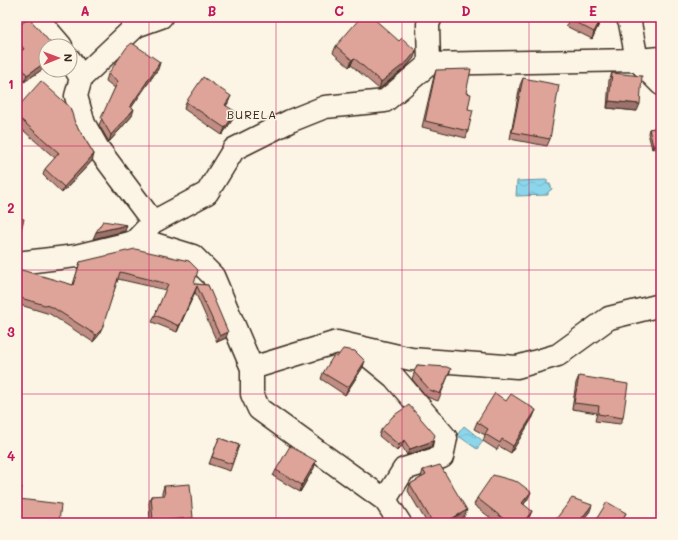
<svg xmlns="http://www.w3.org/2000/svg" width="678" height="540" font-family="Mali,sans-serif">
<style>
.water{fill:url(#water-waves);stroke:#6b9199}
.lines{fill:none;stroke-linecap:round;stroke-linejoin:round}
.street-casing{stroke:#3b2a1e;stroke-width:25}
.street{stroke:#fcf5e5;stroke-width:22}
.wall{fill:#bf8d84;stroke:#3b2a1e}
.shaded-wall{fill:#9b736c;stroke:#3b2a1e}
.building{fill:#dea49a;stroke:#3b2a1e}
.grid{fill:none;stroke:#c2185b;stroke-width:1;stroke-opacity:0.55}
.labels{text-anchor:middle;stroke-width:3;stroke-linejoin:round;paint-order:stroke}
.neighbourhood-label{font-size:12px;letter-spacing:1px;fill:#3b2a1e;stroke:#fcf5e5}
.neatline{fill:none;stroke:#c2185b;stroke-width:1.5}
.grid-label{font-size:13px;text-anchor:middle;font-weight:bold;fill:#c2185b}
</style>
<defs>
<pattern id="water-waves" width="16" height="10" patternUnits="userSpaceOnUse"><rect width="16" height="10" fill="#8bd6eb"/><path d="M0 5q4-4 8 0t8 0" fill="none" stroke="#79b8c9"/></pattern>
</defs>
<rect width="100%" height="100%" fill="#fcf5e5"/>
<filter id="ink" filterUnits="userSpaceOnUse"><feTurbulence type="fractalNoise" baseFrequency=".025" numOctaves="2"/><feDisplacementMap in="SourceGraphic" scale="8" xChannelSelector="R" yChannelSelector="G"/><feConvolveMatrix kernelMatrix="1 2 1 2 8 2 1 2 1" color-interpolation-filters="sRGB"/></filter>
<g filter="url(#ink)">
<path class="water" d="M547 180V184H550L552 189 548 192V195L516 196 517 181Z
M464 426 483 441 477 449 457 435Z"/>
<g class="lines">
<g class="street-casing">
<path id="street" d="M36 17 61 46
M627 17 630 23 637 60 661 84
M70 60 81 78 76 96 84 124 97 147 153 222
M429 64 428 24 431 17
M81 78 136 26 161 17
M134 242 151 243 193 256 213 276 252 368
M17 263 76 256 134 242 153 222 207 193 234 149 290 121 325 107 385 101 429 64 637 60 661 58
M361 350 394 377 446 438 442 457 404 469 385 500
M400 523 385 500 259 409 252 394V368L337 342 411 359 517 367 558 355 609 318 661 305"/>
</g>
<use href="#street" class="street"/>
</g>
<path class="wall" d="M569 19 601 20 592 39 566 26Z
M17 27 46 46V67L24 82 17 70V54L19 53 17 50Z
M336 46 414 58 405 68 379 89 351 65 349 67 333 53Z
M160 62 158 69 131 108 132 116 109 142 99 125 115 88 106 81 108 74Z
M436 70 466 93 468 109V131L466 138 422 127 434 76Z
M612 73 637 111 607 108 609 80Z
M523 78 550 139 547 146 510 139 520 85Z
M186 102 228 103 226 106 233 119 222 135 184 109Z
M17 108 75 123 94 154 92 161 62 193 43 175 45 169 55 158 17 125Z
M661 127 652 149 648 133 649 129Z
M80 262 194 284 208 285 226 338 217 342 195 292 177 332 152 322 166 290 118 279 99 335 93 342 50 314 17 304V272L73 285Z
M337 357 363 367 345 395 321 379 323 373Z
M417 365 451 369 438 401 427 397 412 379Z
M579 376 623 418 620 424 595 421 597 413 572 409 576 383Z
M533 417 511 453 499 446 497 450 483 441 485 435 474 429 477 422Z
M381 430 431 447 407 455 402 446 397 451 379 436Z
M219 438 239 445 230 471 209 464Z
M316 461 314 468 300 492 273 476 276 470Z
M423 470 464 517 454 523H427L408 491 410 484 421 478V477Z
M164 486 191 523H150L149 503 151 496H162V493Z
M477 498 528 499 524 504 529 518 526 523H497L474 505Z
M590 511 581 523H554L556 519Z
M626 513 621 523H598L596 522 597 518Z"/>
<path class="shaded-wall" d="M602 17 601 20 592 39 594 32Z
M416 51 414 58 405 68 379 89 381 82Z
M354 58 351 65 349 67 352 60Z
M46 62V67L24 82 27 75Z
M160 62 158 69 127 114 130 107Z
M231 96 228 103 222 112 225 105Z
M609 101 640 104 637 111 607 108Z
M134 109 132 116 109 142 111 135Z
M236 112 233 119 222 135 225 128Z
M661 144V147L652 149 653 146Z
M94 154 92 161 62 193 64 187Z
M127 225 125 231 93 239 96 232Z
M197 286 195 292 177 332 179 326Z
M102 329 99 335 93 342 96 335Z
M228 332 226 338 217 342 220 336Z
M365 361 363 367 345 395 348 388Z
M536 410 533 417 511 453 513 446Z
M404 440 402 446 397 451 399 445Z
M433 441 431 447 407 455 410 449Z
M316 461 314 468 300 492 302 485Z
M531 492 528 499 519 510 522 503Z
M592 505 590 511 581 523H578Z
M467 510 464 517 454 523H444Z
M532 511 529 518 526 523H523Z
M193 518 191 523H153V521Z"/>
<path class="building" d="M361 17H372L399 41 402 38 416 51 408 61 381 82 354 58 352 60 336 46Z
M570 17H602L594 32 569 19Z
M29 18 53 46H46V62L27 75 17 60V54L24 49 17 40V27Z
M132 43 160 62 130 107 134 109 111 135 101 118 118 81 108 74 127 47Z
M471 69 466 93 471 94 468 109 473 110 468 131 425 121 436 70Z
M612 73 642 76 640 104 609 101Z
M203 77 231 96 225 105 236 112 225 128 186 102Z
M523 78 559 85 550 139 512 132Z
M41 81 70 107 75 123 94 154 64 187 45 169 59 153 17 116V108Z
M661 127V144L653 146 649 129Z
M17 217 24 219 18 240 17 239Z
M103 221 127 225 96 232Z
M135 249 189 261 198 270 194 284 208 285 228 332 220 336 197 286 179 326 155 315 168 284 120 272 102 329 96 335 52 307 17 297V273L18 269 73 285 80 262Z
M343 349 355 351 365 361 348 388 323 373 334 355 337 357Z
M417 365 447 367 451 369 440 394 430 390 414 372Z
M579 376 628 384 623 418 598 414 599 406 574 403Z
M495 393 506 401 511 394 536 410 513 446 502 439 500 443 485 434 488 429 477 422Z
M409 405 435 435 433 441 410 449 404 440 399 445 381 430 393 416Z
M219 438 239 445 232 464 212 457Z
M290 446 316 461 302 485 276 470Z
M440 465 467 510 444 523H433L410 484 426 475 423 470Z
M493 475 518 482 531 492 522 503 532 511 523 523H509L477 498Z
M190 484 193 518 153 521 151 496 165 495 164 486Z
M17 485 22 487 19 499 61 504 59 523H17Z
M572 498 592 505 578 523H561L556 519Z
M607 502 626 513 620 523H605L597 518Z"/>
</g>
<path class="grid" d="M149 17V523M276 17V523M402 17V523M529 17V523M17 146H661M17 270H661M17 394H661"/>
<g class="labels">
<g class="neighbourhood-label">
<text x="252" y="119">BURELA</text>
</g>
</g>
<rect width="678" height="540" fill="none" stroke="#fcf5e5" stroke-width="44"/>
<g transform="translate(58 58) rotate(89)"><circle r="19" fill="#fcf5e5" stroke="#afa495"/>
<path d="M0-3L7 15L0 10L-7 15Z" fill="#d1495b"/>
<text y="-6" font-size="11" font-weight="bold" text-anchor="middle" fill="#3b2a1e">N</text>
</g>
<rect x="22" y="22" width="634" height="496" class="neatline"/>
<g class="grid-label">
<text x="85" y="16">A</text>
<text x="212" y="16">B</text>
<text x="339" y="16">C</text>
<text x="466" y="16">D</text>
<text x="593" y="16">E</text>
<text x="11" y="89">1</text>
<text x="11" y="213">2</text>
<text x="11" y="337">3</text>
<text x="11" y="461">4</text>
</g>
</svg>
